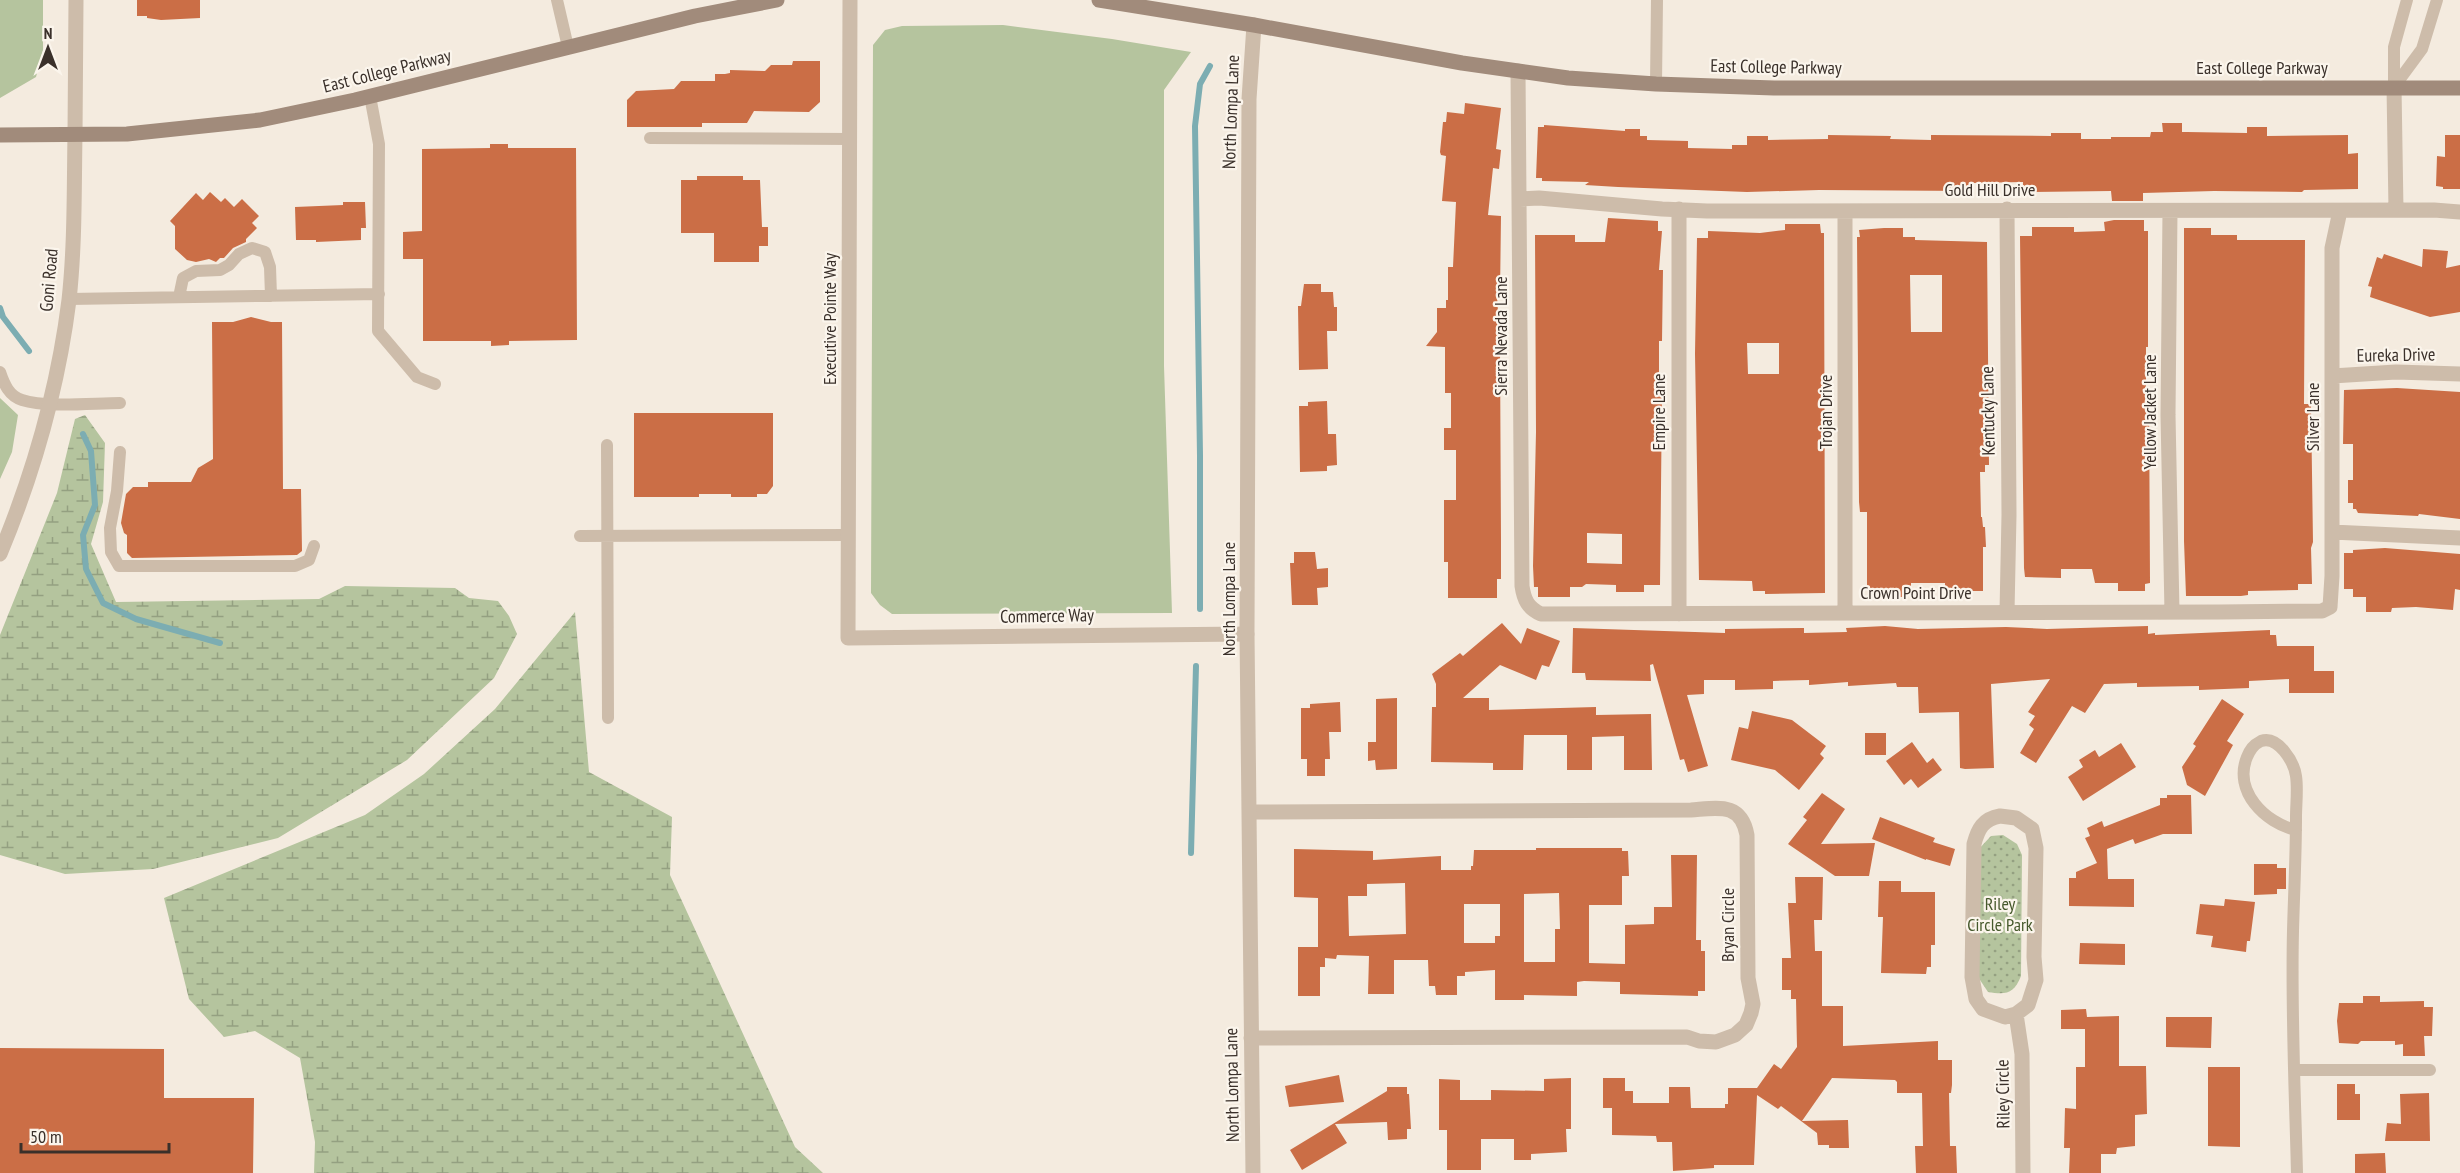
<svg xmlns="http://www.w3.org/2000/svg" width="2460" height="1173" font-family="'PT Sans Narrow',sans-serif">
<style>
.grass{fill:#b5c49e}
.wetland{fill:url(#wetland-marsh)}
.park{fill:url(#park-dots)}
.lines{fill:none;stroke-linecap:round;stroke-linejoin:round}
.stream{stroke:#7cadb2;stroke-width:6}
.building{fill:#cb6e46;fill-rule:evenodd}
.service{stroke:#cdbcaa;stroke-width:12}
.minor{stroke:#cdbcaa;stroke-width:15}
.tertiary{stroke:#cdbcaa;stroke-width:15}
.secondary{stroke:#a18b7b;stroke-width:15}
.labels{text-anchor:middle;stroke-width:4.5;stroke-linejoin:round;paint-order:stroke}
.street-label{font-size:18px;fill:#3a302a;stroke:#fbf5ec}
.park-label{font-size:18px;fill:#46592c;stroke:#fbf5ec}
</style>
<defs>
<pattern id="wetland-marsh" width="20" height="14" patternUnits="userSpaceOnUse" patternTransform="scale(1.5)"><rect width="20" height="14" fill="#b5c49e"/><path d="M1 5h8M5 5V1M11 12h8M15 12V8" fill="none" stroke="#94a081"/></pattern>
<pattern id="park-dots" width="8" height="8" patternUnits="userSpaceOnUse" patternTransform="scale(1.5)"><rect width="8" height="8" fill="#b5c49e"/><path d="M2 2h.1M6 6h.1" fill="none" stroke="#94a081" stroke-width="1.8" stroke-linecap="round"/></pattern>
</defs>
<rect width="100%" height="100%" fill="#f4ebdf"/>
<path class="grass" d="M0 0H43V50L36 77 0 98Z
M1003 25 1112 39 1191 52 1164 90V366L1172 613 892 614 880 605 871 593 873 45 885 30 902 26Z
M0 398 18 415 12 452 0 479Z"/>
<path class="wetland" d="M85 415 105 443 103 502 91 544 116 602 319 599 345 586 455 588 469 598 498 601 509 616 517 634 494 678 407 760 278 838 153 869 65 874 0 855V635L57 493 75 419Z
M575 612 589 772 672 817 670 875 795 1147 823 1173H314L315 1142 300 1058 255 1031 224 1037 189 999 164 898 365 815 424 774 495 709Z"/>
<path class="park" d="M2003 835 2017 844 2022 855 2021 976C2014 994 2006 995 1988 992L1978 977 1977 851 1991 836Z"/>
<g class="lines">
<path class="stream" d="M0 308 3 317 29 351
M83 434 91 451 95 505 83 535 86 569 103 603 136 619 220 643
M1200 609V455L1195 126 1200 84 1210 66
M1191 853 1196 666"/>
</g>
<path class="building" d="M137 0H200V18L161 20 147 18V16H137Z
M793 61H820V102L809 112 754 111 747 123H702V127H627V100L636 91 674 89 681 81H715V74H725L730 73V70L765 71 771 65H792Z
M1465 103 1501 108 1496 149 1501 150 1499 169 1493 168 1488 215 1501 216 1500 295H1497L1500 347 1501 539V579H1497V598H1448V562H1444V500H1456V450H1444V428H1451V393H1445V347L1426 346 1437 332V308H1446V300H1448V267H1453L1456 202 1442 201 1446 156 1441 155 1440 152 1443 122H1446L1447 112 1464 114Z
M2162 123H2182V132H2187L2247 133V127H2267V136L2348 135V154L2358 153V189L2304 190 2302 192 2214 191 2143 193V201H2112L2111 191 2023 192V182L1970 183V191L1819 190 1747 192 1618 187 1585 185 1589 182 1542 181V178H1536L1538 127H1544V125L1625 131V129H1640V136H1647V140L1688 141V148L1732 149V145H1747V136H1768V140L1828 139V135L1891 136 1890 139 1931 140V135L2051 136V133H2081V139H2111V137H2150L2151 132H2163Z
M2445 135H2460V189H2443V187L2436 186 2437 156 2445 157Z
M490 144H508V148H576L577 340 509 341V345L491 346V341H423V259H403V232L422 231V149L490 148Z
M697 176H743V180H760L762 227H768V246H759V262H714V233H681V180H697Z
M210 192 221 202 225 198 234 207 242 199 259 216 252 223 257 228 246 239V242L233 248 224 258H220L216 262 209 259 196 262 187 260 175 249V226L170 221 196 193 203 200Z
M343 202H365L366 228H361V240L316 242V240H296L295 207 343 205Z
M1608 218 1658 221V231H1662L1659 270H1663L1662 341H1659V391H1662L1660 585H1644V592H1616V585L1586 584 1582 587H1570V597H1538V587H1534L1533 566 1536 432 1535 235H1575V242H1605ZM1587 533 1622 534V564L1587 563Z
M2114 220H2144V231H2148V347H2146V390H2149L2150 583 2145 584V591H2118V583H2095L2092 569H2061V578L2025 577 2024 568 2020 236H2032V227H2074V232L2105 231 2104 222Z
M1785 224H1820L1821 233H1824L1825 593 1765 594V591H1753L1752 581 1699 580 1695 354 1697 238H1708V231L1760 233 1785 230ZM1747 343H1779V374H1748Z
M1884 228H1903V237H1915V240L1987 242 1989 465H1985V472H1980L1981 517H1982L1983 527H1985L1986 547H1983V591H1945V583H1911V586H1902V597H1867V512H1860L1859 502 1857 237H1860L1859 230ZM1910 275H1942V332H1911Z
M2184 228H2211V235H2237V240H2305L2304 404H2311L2313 542 2311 548 2312 584H2298V590L2248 591V595L2241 596H2186L2184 541Z
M2423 249 2448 251 2446 268 2460 265V312L2430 317 2370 297 2372 287 2368 286 2377 257 2382 259 2384 254 2422 267Z
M1304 284H1321V292H1333L1334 307H1337V331H1327L1328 369 1299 370 1298 306H1301Z
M251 317 271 322H282L283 489H301L302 551 297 555 132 558 127 553V535L124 533 121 523 126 494 133 487H148V482H191L198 468 213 459 212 322H233Z
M2397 388 2460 392V519L2419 514 2418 516 2358 513 2356 509H2353V503H2348V480H2353V444H2343L2344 390Z
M1327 401 1328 434H1336L1337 465 1327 466V471L1300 472 1299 406H1308V402Z
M634 413H773V486L767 494H757V497H731V494H699V497H634Z
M2385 548 2460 554V590L2455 589 2453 610 2416 607 2392 608 2391 612H2366V597H2353V589H2344V553H2353V550Z
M1294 552H1315L1317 569 1328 568V587L1317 588 1318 605H1292L1290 563H1294Z
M1502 623 1521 644 1527 628 1560 641 1549 667 1542 665 1536 680 1500 665 1463 698H1489V710L1596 707V715L1651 714 1652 770H1624V736L1592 737V770H1567V735H1524L1523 770H1493V763L1431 762 1432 707H1436V684L1432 674 1460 653 1463 656Z
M1885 626 1918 629 2006 627 2047 629 2148 626V634L2155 633V635L2270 630V635H2276L2277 646H2314V671H2334V693H2289V679L2249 681V688L2199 690V686L2137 687V683L2104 684 2085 713 2072 706 2036 763 2020 753 2034 729 2029 725 2035 716 2028 712 2050 679 1991 684 1994 768 1965 769 1960 768 1959 712 1919 713 1918 687H1897L1896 683 1848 686V682L1809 685V680L1773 681V689L1735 690V680H1704V694L1687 695 1708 766 1688 772 1684 759 1680 760 1653 664 1650 665 1651 681 1586 680 1585 673H1572L1573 628 1725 633V629L1804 628V633L1847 632 1846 628Z
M1397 698V769L1376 770 1375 760 1368 761V742H1376V699Z
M2222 699 2244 714 2227 741 2233 745 2205 796 2187 785 2182 767 2196 746 2193 744Z
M1340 702 1341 732H1329L1330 759H1325V776H1307V759H1301V708H1310V704Z
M1752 711 1792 720 1826 746 1820 754 1824 758 1799 790 1775 770 1731 760 1739 727 1748 729Z
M1865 733H1886V755H1865Z
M1912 742 1927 763 1933 758 1942 770 1918 788 1911 779 1904 785 1886 761Z
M2121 743 2136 767 2083 801 2068 777 2083 767 2079 760 2095 750 2099 757Z
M1822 793 1845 809 1821 844 1875 843 1869 876H1835L1788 844 1807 820 1803 817Z
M2167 795H2191L2192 834H2163L2135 844 2133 839 2107 849 2108 879H2134V907L2069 906V878H2076V872L2097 863 2085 838 2090 836 2087 828 2102 821 2104 827 2160 805V798H2167Z
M1880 817 1935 838 1933 842 1955 849 1950 866 1926 859V860L1872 839Z
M1536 848H1622V851H1628L1629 876H1622V905H1589V963L1625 964V925L1654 924V907H1672L1671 855H1697L1696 940H1701V951H1705V991H1698V996L1620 994V982L1584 981 1577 982V996L1524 995V1000H1495V970L1465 972V976H1457V995H1436L1435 986H1429L1428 960H1394V994H1368L1369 956 1337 955 1336 959 1325 958V967H1320V996H1298V947H1318V898L1294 897V849L1373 851V860L1441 856V870H1471V866H1473L1474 850H1536ZM1405 883 1406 934 1349 936 1348 896H1367V884ZM1559 893 1560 929H1555V962H1524V894ZM1464 904H1500V936H1495V943H1464Z
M2254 864H2277V868H2286V889H2277V894L2254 895Z
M1795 877H1823L1822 920H1814L1815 951H1822V1006H1843V1046L1938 1041V1060H1952V1085L1951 1093H1949L1950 1146H1956L1957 1173H1916L1915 1146H1923L1922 1093H1897V1082L1895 1080 1832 1078 1802 1121 1848 1120 1849 1148H1829V1145H1818L1817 1133 1781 1106 1778 1109 1757 1095 1754 1165H1714V1168L1673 1171 1672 1142H1657L1656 1136 1612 1135V1108H1603V1078H1625V1091H1633V1103H1669V1087H1690L1691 1108H1725V1104H1728V1088H1757L1774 1064 1781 1069 1797 1047 1796 999H1791V990H1782V958H1791L1788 903H1796Z
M1879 881H1901V892H1935V945H1931V967H1927L1926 974 1881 973 1883 917H1878Z
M2225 899 2255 902 2250 941H2247L2246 952 2211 947 2213 936 2196 934 2200 904 2224 906Z
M2080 943 2125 944V965L2079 964Z
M2363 996H2380V1002L2424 1001V1007H2433L2432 1036H2424L2425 1056H2403V1044L2395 1045V1041H2361L2358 1044 2339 1043 2337 1021 2339 1003H2363Z
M2086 1009 2087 1017 2119 1016V1066H2146L2147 1114 2135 1115V1146L2117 1148 2116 1154H2101V1173H2069L2070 1148H2064L2065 1108 2076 1109V1067H2085V1029H2061V1010Z
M2166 1017H2212L2211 1048 2166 1047Z
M0 1048 164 1049V1098H254L253 1173H0Z
M2208 1067H2240V1147L2208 1146Z
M1339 1075 1344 1102 1289 1107 1285 1086Z
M1571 1078V1129H1566L1567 1152 1531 1154V1160H1514V1139H1481V1170H1447V1130H1439V1079L1460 1080V1100H1491V1090L1544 1091V1079Z
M2337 1084H2355V1094H2360V1120H2337Z
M1387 1087H1407V1094H1409L1411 1129H1407V1139L1388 1140 1387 1122 1335 1124 1347 1143 1302 1170 1290 1150 1387 1091Z
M2429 1093 2430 1141H2385L2387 1123 2401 1124 2400 1094Z
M2385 1153 2386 1173H2355V1154Z"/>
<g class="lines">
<path class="service" d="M557 0 568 47
M1656 84 1657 0
M2394 87 2422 49 2437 0
M2394 87V47L2407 0
M370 96 379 144 378 331 417 377 435 384
M650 138 850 139
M179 297 183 278 196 271 220 270 229 265 239 254 252 248 265 252 270 267 271 296
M69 299 379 294
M0 372C4 384 9 396 22 400 47 408 93 403 120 403
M607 445 608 718
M120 452 117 491 110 528 111 552 119 566H295L309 560 314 546
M580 536 848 535
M2296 830C2265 823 2233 791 2247 757 2250 750 2253 745 2261 741 2278 735 2294 762 2296 776 2298 789 2296 804 2296 817 2296 855 2294 893 2293 931 2291 1012 2295 1092 2297 1173
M2294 1070H2430"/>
<path class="minor" d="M850 0 848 638 1247 634
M1518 71 1522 586C1524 600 1528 608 1541 614L2220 612 2322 611 2330 607 2332 576V248L2340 211
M2394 87 2396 210
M1520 199 1539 198 1662 209 1707 211 2434 210 2460 212
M1679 209V614
M2007 209 2009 515 2007 612
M1845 211V612
M2170 211 2168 415 2172 612
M2332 376 2396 372 2460 374
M2332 532 2460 538
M0 554C34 472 58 388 69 300 75 245 74 190 75 135
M1250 812 1691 810C1718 808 1741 802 1747 835L1748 978 1753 1004 1751 1013 1746 1025 1735 1035 1716 1042 1699 1041 1687 1037 1251 1038
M2000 816 2016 818 2032 829 2036 848 2034 957 2036 980 2028 1005 2016 1014 2005 1017 1983 1009 1976 999 1972 977 1974 844C1978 829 1983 819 2000 816Z
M2016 1014 2022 1054 2023 1173"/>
<path class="tertiary" d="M75 135 76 0
M1253 1173 1247 634 1249 99 1254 25"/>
<path class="secondary" d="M1099 0 1254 25 1462 63 1568 78 1656 84 1774 88H2460
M0 135 127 134 260 120 355 100 695 16 777 0"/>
</g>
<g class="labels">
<g class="street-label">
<text transform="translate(1776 67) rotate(1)" y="6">East College Parkway</text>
<text x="2262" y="74">East College Parkway</text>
<text transform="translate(387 71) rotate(-14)" y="6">East College Parkway</text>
<text transform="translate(1231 112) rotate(-88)" y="6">North Lompa Lane</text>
<text x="1990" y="196">Gold Hill Drive</text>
<text transform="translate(49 280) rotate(-85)" y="6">Goni Road</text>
<text transform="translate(830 319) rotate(-90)" y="6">Executive Pointe Way</text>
<text transform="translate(1501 336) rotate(-90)" y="6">Sierra Nevada Lane</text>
<text transform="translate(2396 355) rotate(-1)" y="6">Eureka Drive</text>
<text transform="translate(1988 411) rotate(-91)" y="6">Kentucky Lane</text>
<text transform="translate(1659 412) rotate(-90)" y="6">Empire Lane</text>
<text transform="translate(1826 412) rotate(-90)" y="6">Trojan Drive</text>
<text transform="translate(2150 412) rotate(-90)" y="6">Yellow Jacket Lane</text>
<text transform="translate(2313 417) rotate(-90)" y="6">Silver Lane</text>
<text x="1916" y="599">Crown Point Drive</text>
<text transform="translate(1229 599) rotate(-90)" y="6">North Lompa Lane</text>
<text transform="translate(1047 616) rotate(-1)" y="6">Commerce Way</text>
<text transform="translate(1728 925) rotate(-90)" y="6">Bryan Circle</text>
<text transform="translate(1232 1085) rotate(-91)" y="6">North Lompa Lane</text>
<text transform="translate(2003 1094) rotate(-91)" y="6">Riley Circle</text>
</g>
<g class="park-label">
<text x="2000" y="910">Riley<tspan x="2000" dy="21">Circle Park</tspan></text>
</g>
</g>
<g transform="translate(48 48)" stroke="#fbf5ec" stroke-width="4.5" paint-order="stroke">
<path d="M0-4.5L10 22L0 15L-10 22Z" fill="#3a302a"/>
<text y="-9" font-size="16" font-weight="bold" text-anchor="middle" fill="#3a302a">N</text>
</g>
<path d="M21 1143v9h148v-9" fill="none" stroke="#3a302a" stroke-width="3"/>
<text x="30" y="1143" font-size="18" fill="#3a302a" stroke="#fbf5ec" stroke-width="4.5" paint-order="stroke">50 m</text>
</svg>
